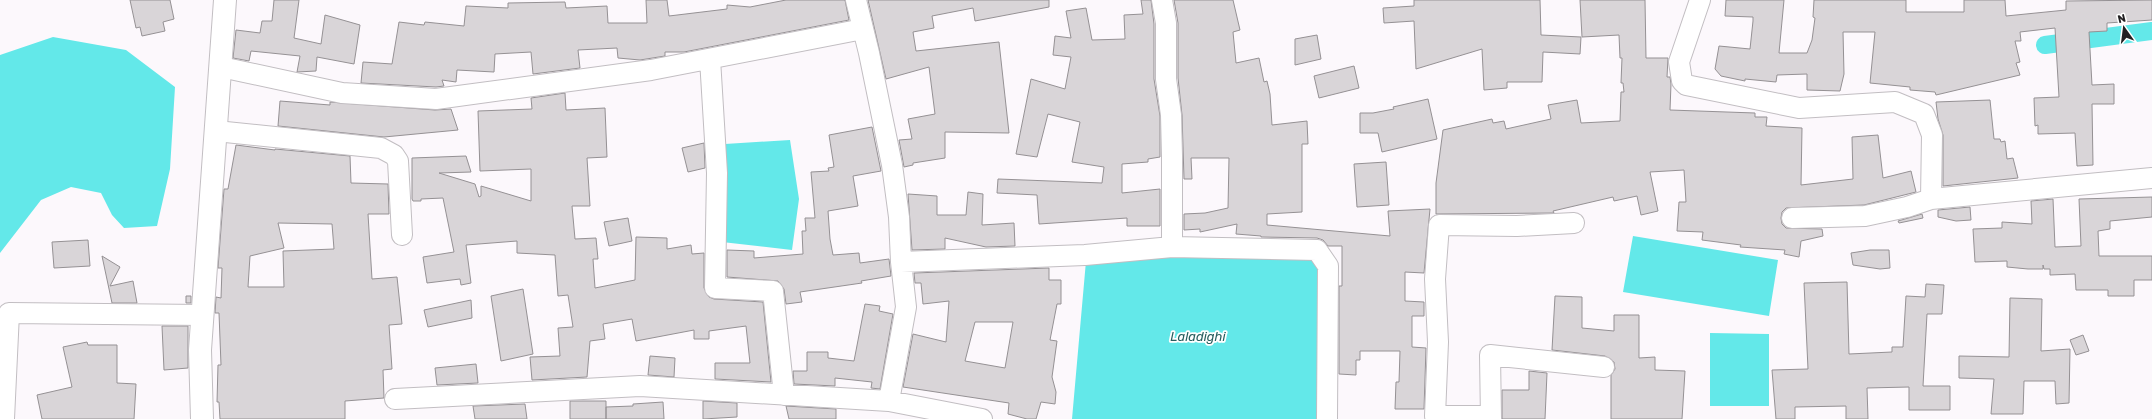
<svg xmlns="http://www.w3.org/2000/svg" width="2152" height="419" font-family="Rubik,sans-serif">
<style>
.water{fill:#63e8e9}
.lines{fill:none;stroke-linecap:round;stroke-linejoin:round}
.canal{stroke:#63e8e9;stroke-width:18}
.building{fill:#d9d5d8;stroke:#959194;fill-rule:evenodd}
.street-casing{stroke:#c2bec2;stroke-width:22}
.secondary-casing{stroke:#c2bec2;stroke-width:24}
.street{stroke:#fff;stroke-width:20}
.secondary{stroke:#fff;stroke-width:22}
.labels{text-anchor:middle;stroke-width:3.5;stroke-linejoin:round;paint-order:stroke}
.water-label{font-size:13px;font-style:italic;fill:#275f5f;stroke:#fff}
</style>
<rect width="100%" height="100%" fill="#fcf8fc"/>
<path class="water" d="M53 37 126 50 175 87 170 169 157 226 124 228 112 215 101 193 71 187 41 200 0 253V55Z
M790 140 799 199 792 250 722 242 725 144Z
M1633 236 1778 260 1769 316 1623 292Z
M1175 253 1312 256 1324 269 1320 419H1072L1086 261Z
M1710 333 1769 334V406H1710Z"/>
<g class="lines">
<path class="canal" d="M2045 45 2152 31"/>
</g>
<path class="building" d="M130 0H170L174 19 163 22 165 31 142 36 140 27 136 28Z
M274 0H299L294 38 321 44 325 15 360 25 354 64 317 57 316 71 297 72 300 56 251 51 249 61 233 58 236 30 260 33 262 21H272Z
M646 0H667L669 16 727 9V5L750 7 786 0H845L849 20 684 52H665V56L640 60 618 58 617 48 578 50 580 68 533 74 531 52 495 54 494 72 457 70 456 82 442 80 444 86 436 87 361 83 363 62 392 64 399 22 424 25 425 22 464 26 466 6 508 8V3L565 2 566 8 607 6 608 23H647Z
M868 0H1049V7L975 21 973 8 932 16 934 28 913 32 916 51 999 42 1009 133 945 132V158L913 163V165L904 167 899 140 912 139 908 119 935 114 929 67 886 79Z
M1141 0H1151L1154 24V79L1160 116V157L1148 159V162L1122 164V193L1160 189V226H1127V218L1039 224 1037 195 997 193 998 179 1102 183 1104 167 1072 162 1080 122 1048 114 1037 157 1016 154 1031 79 1065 89 1071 57 1053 55 1055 36 1071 38 1066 11 1086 8 1092 40 1125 39 1124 15 1143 14Z
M1174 0H1233L1240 30 1233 32 1236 63 1259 58 1264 82 1267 81 1270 94 1272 125 1307 121 1308 144H1302V212L1267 214V225L1390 236 1388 211 1430 209 1424 273 1405 272V301L1424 302V316H1412V347L1426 348 1424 409H1395L1396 382H1399L1400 351H1360V360H1356V375L1339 374V286H1342V246H1328L1323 240 1317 238 1261 237V236L1236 234 1237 224 1200 232V229L1184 230V214L1205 213 1228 208 1229 158H1191L1192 179H1184L1182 115 1178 78V23Z
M1414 0H1540L1541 35 1581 37 1580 54 1543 52 1542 82H1507V88L1484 90 1482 49 1416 69 1414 21 1384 23 1383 8 1414 6Z
M1580 0H1645L1646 58H1668L1667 77H1670L1671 84 1670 110 1755 113V117H1767L1766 126 1802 128 1801 185 1853 179 1852 137 1878 135 1883 178 1911 171 1916 192 1864 205 1786 208 1782 212 1781 218 1782 224 1786 228 1822 229 1823 236 1801 241 1799 257 1784 254 1785 250 1740 247 1741 245 1702 240 1703 232 1677 231 1679 202H1686L1684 170 1650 172 1658 211 1641 215 1637 196 1614 201 1613 197 1553 211 1554 213 1436 214V183L1443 130 1492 119 1493 123 1504 121 1506 129 1551 119 1548 105 1577 100 1581 123 1620 121 1621 92H1624L1623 83H1621L1622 58H1620L1619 35 1582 37Z
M1726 0H1784L1779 53H1807L1812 40 1815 18 1813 17 1814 0H1906V12H1964V0H2005L2006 16 2066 10V1L2152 0V20L2107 23V31L2089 32 2092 85 2114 84V104H2092L2093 165 2077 166 2075 133 2038 134V125L2035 126 2034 98 2059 97 2055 28 2020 32 2021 41H2015L2020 62 2016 63 2020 75 1936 95 1935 92 1910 90V87L1870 83 1875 32H1843L1844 74 1840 91 1807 90V74L1777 75 1776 82 1745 79V81L1721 76 1715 69 1719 46 1750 49 1753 21V17L1725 16Z
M1317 35 1321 59 1295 65V39Z
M1354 66 1359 88 1319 98 1314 76Z
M565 93 566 110 605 108 607 157 587 158 590 206H572L575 239 596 238 598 259H593L595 288 635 280 636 237 667 238V249L691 245 692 254 704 253V288L709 297 714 299 763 302 771 382 715 379V363H750L746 326 709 331V339H694V330L636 341 632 319 603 324 605 339 590 341 587 377 532 380 530 357 560 356 558 328 573 327 568 295 558 296 555 255 517 253V241L466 245 471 283 461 285 460 279 427 283 423 257 454 252 443 198 421 199V201H413L412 199V158L466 156 471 172 439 173 475 184 479 197 481 196V186L531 201V169L480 171 478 111 532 109 531 98Z
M1428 99 1437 139 1382 152 1378 133H1360V113H1373L1394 109 1393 107Z
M1990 100 1994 139H2000L2001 142 2005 141 2007 159 2013 158 2018 178 1943 186V135L1938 119 1936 102Z
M280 101 330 105V102L435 110 451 109 458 130 384 137 278 126Z
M872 127 881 171 853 176 858 206 828 211 830 239 833 255 859 253 860 263 889 259 891 276 861 281 862 283 800 292 802 302 786 304 784 289 778 281 727 277V250L754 251V258L803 254 802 231H806L805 218H815L811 172 829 171 828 168 834 167 829 135Z
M704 143 705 168 688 172 682 148Z
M236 145 275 150V149L350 156 351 183 388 184 389 214H368L372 279 397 277 402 324 389 325 392 369 383 370 384 398 345 401V419H220L219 402H217L218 365H221L219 313H215L216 297 221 298 222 268H218L224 189H228ZM278 223 332 224 334 249 283 251 284 287H248L250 256 284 248Z
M1386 162 1389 205 1357 207 1354 164Z
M968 192 983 194 982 225 1014 223 1015 246 986 247 945 238V249L912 250 908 194 937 196V215H966Z
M2152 197V217L2110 221V229L2098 231 2099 256H2152V280H2134V296H2108V290H2076L2075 274 2050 275V269H2044L2043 265V269H2028L2007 267V261L1975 262 1973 229 2002 228V222L2032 224 2031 201 2053 199 2055 247 2081 246 2079 199Z
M1970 207 1971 220 1956 221 1938 217V210Z
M1922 214 1923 218 1899 223 1898 221Z
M628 218 632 241 609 246 604 222Z
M88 240 90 266 54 268 52 242Z
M1870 250H1889L1890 268 1880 269 1853 265 1851 253Z
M102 256 120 267 110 286 133 281 137 303H112Z
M1049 268V280H1061V304H1057L1050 340 1057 341 1052 377 1056 392 1055 404 1041 402 1036 419H1027L1008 414 1009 403 903 387 913 334 946 342 949 301 923 304 921 283H915L914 273ZM975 322H1013L1005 368 965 361Z
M1847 282 1849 354 1892 352V347H1903L1906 296 1925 297 1926 284 1944 285 1942 314H1927L1923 386H1950V410H1909V387L1867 388 1868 419H1846V406L1795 407V419H1776L1772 370 1808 369 1804 283Z
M523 289 533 354 501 361 491 296Z
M186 296H191V303H186Z
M1555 296 1582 297V328L1614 331V315H1639V358L1655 357V370L1685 371 1682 419H1611V375L1615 369 1614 362 1605 356 1552 350Z
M2010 298 2042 299 2041 351 2070 349 2069 403 2056 404 2055 381H2024L2023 414H1991L1994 379 1959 378V356L2009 357Z
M471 300 472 318 428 327 424 310Z
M865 304 880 306 879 311 893 314 880 389 871 388 872 382 835 378V386L794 384 793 371H807V352H828V358L854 361Z
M162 326H188V368L164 370Z
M2083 335 2089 351 2076 355 2070 340Z
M87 342 88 345H117V383L136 384 134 419H42L37 395 72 387 63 347Z
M650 356 675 358 674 377 648 375Z
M476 364 478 383 437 385 435 368Z
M1529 371 1547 373 1545 419H1502V390H1529Z
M570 401H606V419H570Z
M703 401 737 403V417L703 419Z
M663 402 664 419H606V407L633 406V404Z
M525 404 527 419H475L473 406Z
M786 406 836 409V419H789Z"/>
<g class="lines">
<g class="street-casing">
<path id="street" d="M856 0 869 53 892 165 899 217 901 262 906 307 889 401
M1162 0 1166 23V79L1171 115 1172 156V247
M1700 0 1679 62 1682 81 1686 85 1799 108 1895 102 1924 114 1932 135 1931 199
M710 59 717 173 715 288 773 291 784 395
M221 67 342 93 436 99 651 70 863 29
M216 131 381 148 394 155 398 161 402 235
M1792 218 1865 216 1907 207 1931 199 2152 178
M901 262 1085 255 1172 247 1317 250 1328 266 1327 419
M395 399 640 386 889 401 982 419
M1491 416H1435L1438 342 1435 279 1439 225 1517 226 1574 223
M4 419 9 313 203 315
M1491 419 1490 355 1604 367"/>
</g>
<g class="secondary-casing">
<path id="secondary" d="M202 419 200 350 225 0"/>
</g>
<use href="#street" class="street"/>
<use href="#secondary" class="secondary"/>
</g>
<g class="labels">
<g class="water-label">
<text x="1198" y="341">Laladighi</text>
</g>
</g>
<g transform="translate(2124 28) rotate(346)" stroke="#ffffff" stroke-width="3" paint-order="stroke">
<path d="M0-3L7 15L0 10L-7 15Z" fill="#222022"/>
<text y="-6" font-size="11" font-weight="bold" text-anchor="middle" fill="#222022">N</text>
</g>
</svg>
